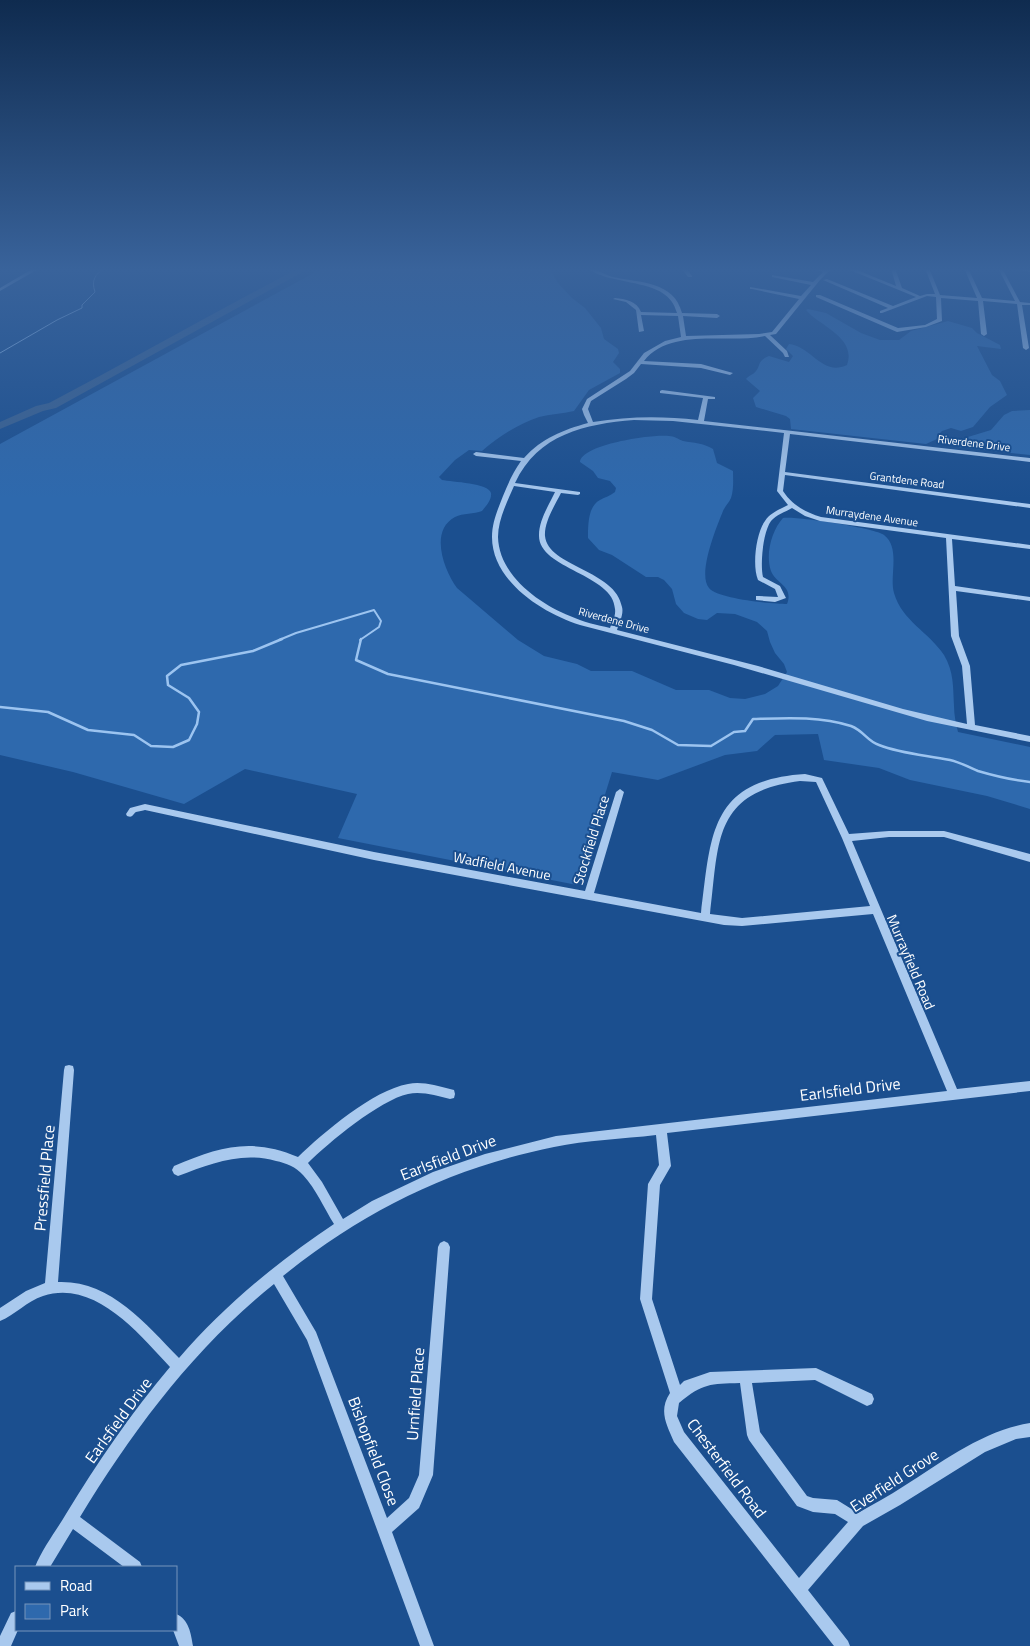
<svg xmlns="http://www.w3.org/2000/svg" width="1030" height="1646" font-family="'Titillium Web',sans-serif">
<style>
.green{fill:#2e69ad}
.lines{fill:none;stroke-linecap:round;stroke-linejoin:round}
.stream-far2{stroke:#9cc4f0;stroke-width:1}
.stream-far1{stroke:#9cc4f0;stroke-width:2}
.stream{stroke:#9cc4f0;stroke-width:2.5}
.river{fill:#3c6290;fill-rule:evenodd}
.minor{fill:#a9c9ee;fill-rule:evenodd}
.labels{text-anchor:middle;stroke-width:4;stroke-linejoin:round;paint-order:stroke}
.far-street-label{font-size:11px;fill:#fff;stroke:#1b4f8f}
.street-label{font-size:14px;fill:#fff;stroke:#1b4f8f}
.near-street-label{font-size:16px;fill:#fff;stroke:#1b4f8f}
</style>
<rect width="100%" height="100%" fill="#1b4f8f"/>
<path class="green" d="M323 268H549L558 283 572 298 585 308 601 328 604 339 618 349 619 353 613 362 620 369V373L589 390 574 411C562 414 550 414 539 417 518 424 498 437 482 451L469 450 455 460 439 477 442 480C452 482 489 483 491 493 492 500 486 506 482 511 474 514 463 513 455 517 429 531 444 570 457 588L518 640 544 656 577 664 591 671H632L676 690H709L730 698 745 699 765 694 778 686 787 672 784 664 775 653 770 642 767 631 757 622 735 614 717 613 707 620 698 619 684 613 676 604 672 589 664 580 658 577H646L612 555 599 550 588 538C588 525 588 506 600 500 605 497 610 496 615 492L616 488 610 481 598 478 593 471 580 462C582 444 653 434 669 436 674 436 678 439 683 441 694 443 703 443 713 449L717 463 733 471C733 480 734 489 731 498 729 503 725 506 723 511 717 526 697 574 709 588 718 599 772 604 787 604 794 586 776 584 771 571 765 554 772 530 783 518 796 516 875 528 884 535 901 548 889 576 894 593 902 621 929 632 944 655 954 672 953 687 954 706 954 715 956 724 958 732L1030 747V809L987 796 910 780 879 768 824 760 818 734 775 735 757 751 725 755 658 780 612 772 577 885 338 838 357 794 245 769 184 804 73 772 0 755V444Z
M808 309 826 313 861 333 880 340H899L911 331 948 321 972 328 977 333 1000 345 1001 349 977 346 992 375 1000 381 1007 395 990 407 973 427 961 431 951 428 942 431 938 435 937 439 926 444 791 429 790 419 786 416 756 407 753 398 760 391 746 379C749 375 753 375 756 371 761 365 757 361 769 356L789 362 793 356 786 349 789 344C811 346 823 377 847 365 857 337 819 326 806 310Z
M1030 410V455L957 447 956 443 958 440 991 430 1004 415 1012 411Z"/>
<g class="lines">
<path class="stream-far2" d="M0 353 57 320 82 308V305L95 292C91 280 95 275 104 268"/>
<path class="stream-far1" d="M279 640 296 633 374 610 381 621 379 627 360 640"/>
<path class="stream" d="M361 639 356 660 388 674 624 721 652 730 678 745 711 746 734 732 745 731 753 719C786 718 819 716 851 726 864 731 867 741 879 745 902 754 926 755 950 760 959 762 969 767 978 771 995 776 1012 780 1030 782
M0 707 48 712 88 730 134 735 151 746 173 747 189 740 197 724 199 712 189 698 168 685 167 676 181 665 253 651 282 639"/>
<path class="river" d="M299 268H310L56 408 43 411 0 429V422L36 406 49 403C133 359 215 312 299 268Z"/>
<path class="minor" d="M34 268H40L0 291V288Z
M587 268C596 268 604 275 613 277 640 283 674 281 682 313L717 314 720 316 717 318 683 316 686 336 759 334 772 332 799 299 752 289H750V287L801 296 811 285 772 277V275L813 282 823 272 811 268 825 269 834 268 828 272 820 280 776 334 770 335 787 351 789 357H785L783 353 765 336C728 344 670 327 644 361L701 364 733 373 730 375 701 368 641 364 634 373 626 379 591 401 588 409 593 422C629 416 663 416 698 420L703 398 660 393V391L662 390 715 397V399H708L704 421 1030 458V462L790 434 785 472 1030 504V508L785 475 783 491C792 505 805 512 821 517L1030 545V549L952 539 955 586 1030 597V601L956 591 959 636 970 666 975 725 1030 736V742L927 721 734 665 580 625C542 613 492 581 492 537 492 522 498 509 503 496 508 484 513 472 521 461L476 456 473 454 476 452 524 458C542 438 563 430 588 423L584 415 582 409 587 399 630 371 644 353 665 341 681 337 678 316 641 315 644 331 639 332 636 310 626 302 613 299 615 298C625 299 637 301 641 312L677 313C668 276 614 288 587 268ZM634 420 673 421 784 433 777 491 788 505C780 509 770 513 765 521 756 533 752 566 758 580L775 589 778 597 759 596H756V600L775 602 786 598 780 586 763 577C760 564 763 532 771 521 776 515 785 512 792 508L805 516 820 521 946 538 951 636 962 666 967 724 903 709 758 666 617 630C619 623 624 614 622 607 616 570 548 567 545 536 544 522 555 505 561 493L578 495 580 494V492L515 483C538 434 585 424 634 420ZM514 486 555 492C549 505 539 520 539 535 538 569 614 574 615 609 616 616 612 622 610 628 597 625 583 622 570 616 538 603 499 575 498 537 498 520 507 502 514 486Z
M681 268H686L692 276V277H688Z
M845 268H852L896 286 891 268H895L902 288 920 296 927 294H935L925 268H929L940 295 977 298 964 268H968L982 298 1015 301 998 268H1002L1020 302 1030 303V305H1022L1029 348 1026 350 1023 348 1017 304 983 301 987 334 984 336 981 334 978 301 941 298 942 321 926 327 897 332 816 297V295H820L898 328 925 325 937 319 936 297 927 296 882 313H880V311L888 308 823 280 827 279 893 306 916 297Z
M1015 268 1030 270V272L1015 269Z
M805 774 822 778 849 834 889 831H944L1030 854V862L944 837H889L852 841 957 1089 1030 1081V1091L667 1133 671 1166 660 1185 652 1299 680 1385 684 1381 710 1372 816 1368 872 1394 874 1399 872 1404 867 1406 815 1380 752 1383 760 1432 807 1496 813 1498 837 1500 858 1513C873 1504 889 1496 904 1486 943 1461 984 1430 1030 1423V1437L1016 1439 985 1452 900 1505 863 1526 808 1590 848 1641 850 1646H834L674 1442C667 1425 658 1411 670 1393L640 1299 648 1184 659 1165 656 1135C623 1139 586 1140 554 1147 451 1168 365 1210 283 1276L316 1332 387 1518 409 1498 419 1475 438 1247 440 1243 444 1241 448 1243 450 1247 433 1475 419 1508 392 1532 434 1646H420L307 1340 274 1284C194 1348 133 1430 80 1517L140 1562 142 1567H124L73 1529 50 1567H35C42 1549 56 1531 66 1514 97 1463 131 1413 170 1367 139 1334 95 1279 43 1296 27 1301 15 1315 0 1321V1308L26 1291 45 1283 64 1070 65 1066 69 1065 73 1066 74 1070 58 1282C110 1280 145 1323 179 1358 224 1306 277 1262 334 1224 324 1208 316 1189 303 1175 296 1167 286 1163 276 1161 241 1151 210 1164 178 1176L174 1174 172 1170 174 1166C219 1147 251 1137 298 1157 323 1133 373 1090 408 1084 422 1081 437 1086 450 1089L454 1090 455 1094 454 1098 450 1099C437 1096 422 1091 408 1094 380 1100 328 1143 308 1163L322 1182 343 1219 372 1201 433 1172 485 1154 556 1136 947 1091 873 914 742 926 724 925 374 860 145 810C143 811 139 811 136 812 132 815 133 818 127 816L126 814 130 808 145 804 374 852 585 891 616 792 620 789 624 792 594 893 701 913C711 836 709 780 805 774ZM800 781 816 782 842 838 870 906 742 918 710 914C719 843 712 792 800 781ZM740 1383 747 1435 749 1440 797 1506 813 1512 835 1514 848 1522 799 1578 684 1432 677 1416 679 1403C703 1383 710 1384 740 1383Z
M16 1611V1630H18L11 1646H0V1636L11 1613Z
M176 1614C189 1619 191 1634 193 1646H179L173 1630H176Z"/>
</g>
<linearGradient id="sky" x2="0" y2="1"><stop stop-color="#0f2b4f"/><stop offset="0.54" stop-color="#39639b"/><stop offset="1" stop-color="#39639b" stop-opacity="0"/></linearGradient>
<rect width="1030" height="499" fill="url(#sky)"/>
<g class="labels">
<g class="far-street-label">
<text transform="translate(974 443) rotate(7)" y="4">Riverdene Drive</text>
<text transform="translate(907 480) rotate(7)" y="4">Grantdene Road</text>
<text transform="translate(872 516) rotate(8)" y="4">Murraydene Avenue</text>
<text transform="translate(614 620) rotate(15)" y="4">Riverdene Drive</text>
</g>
<g class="street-label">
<text transform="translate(591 840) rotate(-73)" y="5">Stockfield Place</text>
<text transform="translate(502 866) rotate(11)" y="5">Wadfield Avenue</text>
<text transform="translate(911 962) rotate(67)" y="5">Murrayfield Road</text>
</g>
<g class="near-street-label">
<text transform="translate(850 1089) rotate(-7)" y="6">Earlsfield Drive</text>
<text transform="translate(448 1157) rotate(-21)" y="6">Earlsfield Drive</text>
<text transform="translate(44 1178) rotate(-85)" y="6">Pressfield Place</text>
<text transform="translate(415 1394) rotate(-86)" y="6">Urnfield Place</text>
<text transform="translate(118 1420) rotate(-54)" y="6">Earlsfield Drive</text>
<text transform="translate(374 1451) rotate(69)" y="6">Bishopfield Close</text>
<text transform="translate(727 1468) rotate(53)" y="6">Chesterfield Road</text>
<text transform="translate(894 1480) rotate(-33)" y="6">Everfield Grove</text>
</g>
</g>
<rect x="15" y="1566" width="162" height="65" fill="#1b4f8f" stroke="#7695bc"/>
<rect x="25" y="1582" width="25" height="8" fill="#a9c9ee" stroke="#7695bc"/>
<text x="60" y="1591" font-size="15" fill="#ffffff">Road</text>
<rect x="25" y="1604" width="25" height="15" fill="#2e69ad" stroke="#7695bc"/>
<text x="60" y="1616" font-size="15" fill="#ffffff">Park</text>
</svg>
